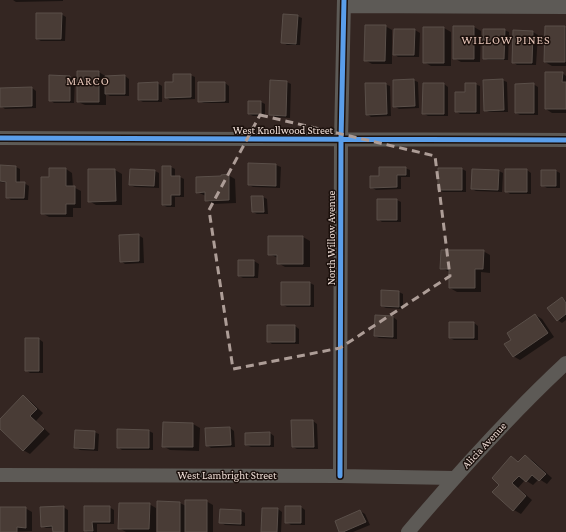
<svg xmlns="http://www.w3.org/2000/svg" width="566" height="532" font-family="'Crimson Pro',serif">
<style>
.shadow{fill:#0007}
.building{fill:#493c36;stroke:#5a4f49}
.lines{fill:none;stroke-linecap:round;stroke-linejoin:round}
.minor{stroke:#5d5a56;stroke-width:14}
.cycleway-casing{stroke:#1b100c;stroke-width:8}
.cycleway{stroke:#5a9eea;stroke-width:5}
.marked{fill:none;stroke:#ad9d97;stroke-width:3;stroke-dasharray:8 5;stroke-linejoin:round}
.labels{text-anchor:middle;stroke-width:3;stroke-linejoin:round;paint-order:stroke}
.street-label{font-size:11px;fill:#eeddd6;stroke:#1b100c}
.neighbourhood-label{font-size:12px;letter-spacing:1px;fill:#e7c6b9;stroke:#1b100c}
</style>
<rect width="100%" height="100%" fill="#342622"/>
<path class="shadow" d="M13 0H63V1L16 2Z
M61 14 66 17 65 41H41L37 39Z
M297 16 302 18 300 45H287L282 42Z
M385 26 392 30V64H372L365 60Z
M474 27 481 31 480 62H461L454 58Z
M565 27 566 28V66H552L545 62Z
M444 28 451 32V66H431L424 62Z
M395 30H415L420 33 419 57H398L394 54Z
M504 30 509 32 508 60H488L484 58Z
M514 31 533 32 538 35 536 65H517L513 62Z
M99 72 105 76H125L129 79V96H110L106 94V105H85L78 102Z
M562 73 566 76V113H552L546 109Z
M190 75 195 77V99L170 100 166 97 174 83Z
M50 76 70 77 75 79 74 103H54L50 100Z
M413 80 418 82 419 108 399 109 394 106Z
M502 80 507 82 508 112H489L485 110Z
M271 81 287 82 291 84 290 118 275 117 270 114Z
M157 83 162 86V102H143L139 100Z
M225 83 229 86V103H204L199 101Z
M385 84 390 86 391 116 371 117 367 114Z
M444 84 448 87V116H428L423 113Z
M475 84 480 86V114H460L456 111 466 94Z
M533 84 538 87V115H520L516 113Z
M32 88 36 91V108L5 109 1 106Z
M261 102 265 104V116H253L249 114Z
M249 164 276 165 281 167 280 188 253 187 249 185Z
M0 166 16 167 20 169V183H24L29 186 28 200H11L7 197V183L0 182Z
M171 167 175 169V177H180L184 179V197H175V207H167L163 205Z
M405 168 410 170V177H401V189L376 190 371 187 380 177Z
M66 169 72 173 73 187 81 191V208H73V217H49L42 213 50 178Z
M462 169 466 171V192H443L439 190Z
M89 170H115L122 174V205H96L89 201Z
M527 170 531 173V194H510L506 191Z
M155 171 159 173V188L135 187 130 185Z
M499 171 503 173 502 192 476 191 472 189Z
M556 171 560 173V188H547L542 185Z
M228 175 235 179 236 203 213 204 206 200V196L197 192 222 177Z
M263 197 267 199 268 214H257L253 212Z
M378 200H397L401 202V222H382L378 219Z
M138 235 143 238 144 263 125 264 121 261Z
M303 237 310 241V267H285L278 263V258L269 254Z
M483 251 490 255V273L481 272V292H457L450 288V272L441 268Z
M239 261H254L259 264 258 278H243L239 276Z
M310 283 314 285V307H287L282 304Z
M399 292 403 294V309L386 308 382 306Z
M562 298 566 301V320L562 323 558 320Z
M535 315 542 319 554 337 520 360 513 356 512 340Z
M376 316 393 317 397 320V339L379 338 375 336Z
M474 323 478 326V340H454L450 338Z
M295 326 299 329V344H272L268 341Z
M39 339 43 342V373H30L26 370Z
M23 397 30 401 43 413 36 421 50 434 30 454 23 450 0 428V420Z
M292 421H313L317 424 318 449H297L293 447Z
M193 424 200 428 199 451 170 450 163 446Z
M230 428 234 431 235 447 211 448 207 445Z
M149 431 153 433V450H122L118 447Z
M94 432 99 434 98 451 80 450 75 447Z
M270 433 274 436V447H251L246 445Z
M525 456 532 460 552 478 547 484 539 479 533 485 525 480 518 488 532 500 521 514 514 510 500 484 512 458 520 463Z
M206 501 213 505V532H158L180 503 186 506Z
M149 504 156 508V532H126L119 528Z
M63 507 68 510V532H54L53 528H46L42 526Z
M85 507H109L114 510V524H97V532H88L85 530Z
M301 507 305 510V525H291L286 522Z
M0 508H25L32 512V531L1 532Z
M278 509 282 512 281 532H262Z
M241 511 245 513V526L225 525 220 522Z
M360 511 365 514 370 525 353 532H340Z"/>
<path class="building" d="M36 13H62L61 39H36Z
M283 14 298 15 296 44 281 43Z
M365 25H386L385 61H364Z
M453 26H474V59H453Z
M545 26H565V62H544Z
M423 27H444V63H423Z
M394 29H415L414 55H393Z
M483 29H505L504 59H483Z
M513 30 533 31 532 63H512Z
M77 71H99V102H77Z
M545 72H563L562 82H566V109H545Z
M173 74H191V97L165 98V82H173Z
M49 75 70 76V101H49Z
M125 75V94H105V76Z
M414 79 415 106 393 107V80Z
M503 79 504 110 484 111 483 80Z
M270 80 287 81 286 116 269 115Z
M158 82V100H138V83Z
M198 82H225V101L198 102Z
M365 83H386L387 114 366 115Z
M423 83H444V114H422Z
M465 83H476V112H455V92H465Z
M534 83V113H515V84Z
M32 87V106L0 107V88Z
M248 101H261V114H248Z
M248 163 276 164V186L248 185Z
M0 165 16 166V182H25L24 198H6V182L0 181Z
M162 166H171V176H180V195H171V205H162Z
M379 167H406V175H397V187L370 188V176H379Z
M49 168H66V186H75V204H66V214H41V177H49Z
M438 168H462V190H438Z
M88 169H115L116 201 88 202Z
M130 169 155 170 154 186 129 185Z
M472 169 499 170 498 190 471 189Z
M505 169H527V192H505Z
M541 170H556V186H541Z
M229 174V200L205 201V192L196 193V177L221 176V175Z
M251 196H263L264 212H252Z
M377 199H397V220H377Z
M139 234V261L120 262 119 235Z
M268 236H303V264H277V255H268Z
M441 250H484L483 269H475V288H449V269H440Z
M238 260H254V276H238Z
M281 282H310V305H281Z
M381 290 399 291V307L381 306Z
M562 297 566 303V314L557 321 547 308Z
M535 314 548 333 513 357 504 344 511 340 507 333Z
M375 315 393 316V337L374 336Z
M449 322H474V338H449Z
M267 325H295V342H267Z
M25 338H39V371H25Z
M23 395 37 409 30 416 44 429 23 451 0 429V419Z
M291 420H313L314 447H292Z
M163 422 193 423V447H162Z
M230 427 231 445 206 446 205 428Z
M117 429 149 430V448H117Z
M75 430 95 431 94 449 74 448Z
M270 432V445H245V433Z
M525 455 546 474 539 481 532 475 526 482 519 476 512 483 526 496 513 511 492 492 499 485 492 478 511 456 518 462Z
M185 500H207V532H185Z
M157 501 180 502V532H157Z
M119 503H150L149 529H118Z
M64 506V532H53L52 526 41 527 40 507Z
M84 506H110V522H92L93 531H84Z
M285 506H301V523H285Z
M0 507H26V528L17 527V532H0Z
M262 508H278L277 532H261Z
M220 509 241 510V524L219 523Z
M360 510 366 522 343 532H339L335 521Z"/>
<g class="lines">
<path class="minor" d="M344 6 566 7
M0 138 566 140
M0 475 340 476 454 478
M340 476 341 140 344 0
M408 532C458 473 509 416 566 363"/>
<g class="cycleway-casing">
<path id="cycleway" d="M0 138 566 140
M340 476 341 140 344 0"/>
</g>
<use href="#cycleway" class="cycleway"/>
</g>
<path class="marked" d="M260 115 435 156 450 276 340 348 233 369 209 210Z"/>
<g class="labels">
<g class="street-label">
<text x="283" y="134">West Knollwood Street</text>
<text transform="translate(331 238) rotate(-90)" y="4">North Willow Avenue</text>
<text transform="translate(484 445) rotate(-47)" y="4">Alicia Avenue</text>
<text x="227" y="479">West Lambright Street</text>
</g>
<g class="neighbourhood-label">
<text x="506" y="44">WILLOW PINES</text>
<text x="88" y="85">MARCO</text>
</g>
</g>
</svg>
